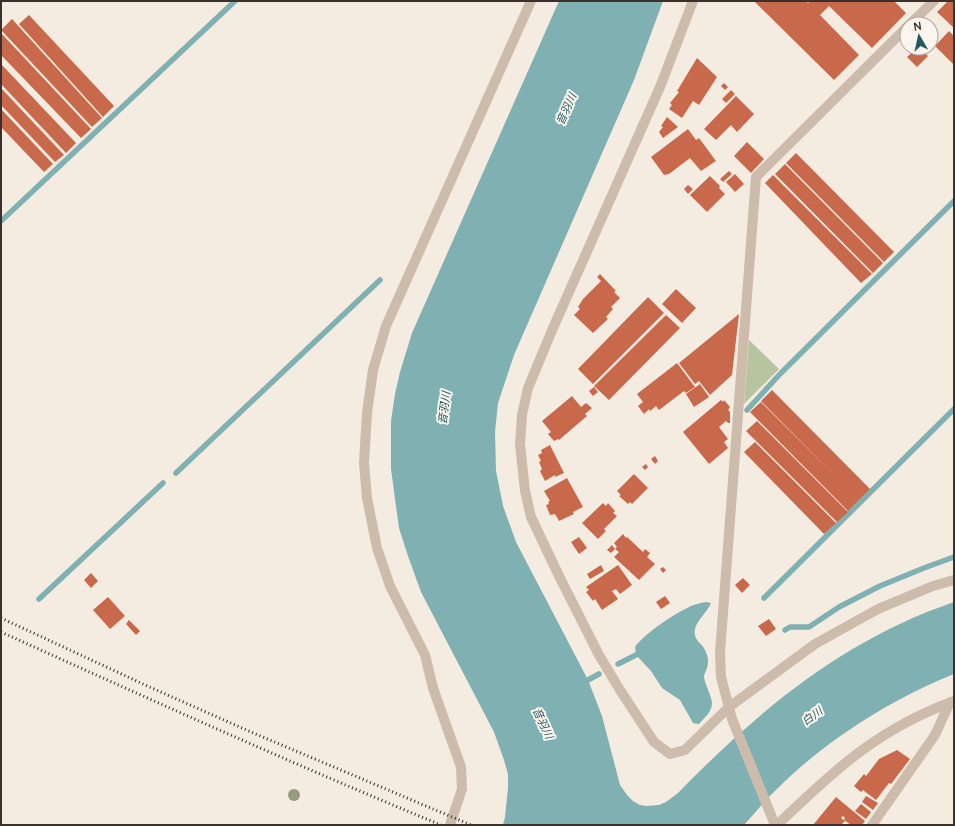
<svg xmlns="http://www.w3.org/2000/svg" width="955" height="826" font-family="Manrope,'Noto Sans JP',sans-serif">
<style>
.green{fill:#b8c4a0}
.water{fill:#7fb0b2}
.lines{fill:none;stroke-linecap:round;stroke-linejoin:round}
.stream{stroke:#7fb0b2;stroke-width:5.5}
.building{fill:#c8694b}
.minor{stroke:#cdbbac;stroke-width:10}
.rail{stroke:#3b302b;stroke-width:3;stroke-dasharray:1 3;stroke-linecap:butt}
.tree{fill:#969b7f}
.labels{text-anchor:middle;stroke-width:4;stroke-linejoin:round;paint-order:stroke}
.water-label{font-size:11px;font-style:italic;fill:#1f5a5e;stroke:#fbf5ee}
</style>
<rect width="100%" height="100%" fill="#f4ebe1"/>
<path class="green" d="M749 340 779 369 744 404Z"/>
<path class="water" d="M559 1H663L634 80 514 355 498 403 495 432 496 471 503 506 516 542 588 680 602 716 620 785 627 795 633 801 640 805 646 806 659 805 666 802 678 793C759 710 843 640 954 602V674C891 699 825 741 777 789 765 800 755 813 744 825H503L505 817 508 788V774L504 760 494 732 421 592 408 556 399 528 391 469V421L395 394 400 372 412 333Z
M706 602 711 603C707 612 696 622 695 629 693 641 702 643 705 650 708 656 709 662 707 668 706 671 704 674 704 677 705 685 712 697 712 703 712 712 704 718 699 724L693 723 680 700 662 688 651 671 636 655 635 647C645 633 674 614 691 606 695 604 701 603 706 602Z"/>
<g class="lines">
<path class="stream" d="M1 221 235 1
M747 410 780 374 954 201
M176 473 380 280
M764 598 954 409
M39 599 163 483
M785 630 790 627H809L839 607 880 586 924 568 954 557
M618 664 636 655
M588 680 599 674"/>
</g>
<path class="building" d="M754 1H806L808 3 810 1H894L906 13 872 48 829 6 820 15 859 55 834 80Z
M948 1H954V28L937 12Z
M29 15 114 106 103 117 19 24Z
M12 19 102 118 92 127 1 30Z
M949 31 954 36V65L935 46Z
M1 33 91 129 81 138 1 55Z
M917 48H920L928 56 917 67 907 57Z
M697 58 717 77 699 105 693 101 682 118 669 109 672 105 670 103 679 92 677 91Z
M1 64 76 143 66 153 1 84Z
M724 83 728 87 725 90 721 86Z
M1 88 64 155 55 162 1 105Z
M731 90 735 94 726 103 722 99Z
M736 96 754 114 737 132 731 125 716 140 704 129Z
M1 109 53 164 44 172 1 127Z
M667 117 678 127 663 138 659 132 663 127 661 126Z
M688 129 696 140 699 138 716 161 701 171 690 158 669 174 664 175 651 157Z
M747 142 764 159 751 173 734 156Z
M796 153 894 252 884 262 786 163Z
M785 164 883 263 873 273 775 174Z
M729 171 732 174 723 182 720 179Z
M735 174 744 184 735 192 726 182Z
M773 175 872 274 861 283 765 183Z
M710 176 720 186 719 188 725 194 707 212 690 195Z
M688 185 693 189 688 194 684 189Z
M600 274 616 291 614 292 620 298 611 307 613 309 606 317 608 319 593 333 574 315 580 309 578 307 583 299 601 281 597 277Z
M676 289 696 308 682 323 662 304Z
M648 297 664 313 593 384 578 369Z
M739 314 732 375 710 395 699 381 695 384 679 363Z
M666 315 680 328 609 400 594 386Z
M677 363 695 387 686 393 684 391 659 410 656 406 650 411 649 409 644 414 638 406 643 402 637 394Z
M700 384 709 397 694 407 686 394Z
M594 387 598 392 593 396 589 391Z
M772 390 870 489 848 511 750 412 761 402 833 474 761 401Z
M572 396 581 407 586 403 592 408 585 414 587 416 559 440 558 439 554 441 548 434 551 432 542 421Z
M721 400 723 402 724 400 730 407 728 410 730 412V423H728L726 421 719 427 728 439 724 442 728 448 709 464 683 432Z
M757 421 848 512 837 522 746 431Z
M755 442 836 523 824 534 744 452Z
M550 445 564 473 555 477V475L545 481 540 471 542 469 539 462 541 461 538 455 542 453 541 450Z
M655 456 658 461 655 464 651 459Z
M646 464 648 467 645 470 642 467Z
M634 474 648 488 632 504 630 502 628 504 619 496 621 495 617 491Z
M567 478 583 507 573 512 574 514 559 521 555 514 550 515 546 505 549 504 548 502 550 501 544 491Z
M603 503 606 506 608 503 615 511 613 513 617 516 604 529 606 531 598 539 582 523Z
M623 534 626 538 627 537 643 552 645 549 650 553 647 557 655 564 639 580 614 557 619 552 615 549 617 547 614 543Z
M579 537 587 548 579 554 571 542Z
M612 545 615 549 611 553 607 550Z
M601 565 604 571 590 579 587 574Z
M618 565 632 585 620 594 616 589 612 591 618 599 602 610 595 599 593 601 586 592 589 590 586 587Z
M663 567 666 570 663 573 660 569Z
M91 573 98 581 91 588 84 580Z
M743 578 750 585 742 593 735 585Z
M665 596 670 603 661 609 656 602Z
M108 597 125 616 110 629 93 610Z
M769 619 776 629 766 636 758 626Z
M129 620 140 631 136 635 126 624Z
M897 750 910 759 891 784 889 783 876 800 863 790 861 792 854 786 864 774 866 776 879 759Z
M866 796 878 803 873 810 862 802Z
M836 797 865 821 862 825H851L844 820 845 818 843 816 841 818 845 821 842 824 844 825H813Z
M861 804 871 812 866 819 855 811Z"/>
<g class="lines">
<path class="minor" d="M693 1 660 87 553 328 528 388 522 415 520 444 525 491 531 517 560 578 599 655 620 690 654 742 670 754 685 750 729 707 815 644 878 609 933 586 954 580
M910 24 934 1
M450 825 462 789 461 767 433 688 425 655 390 586 377 548 367 498 364 463 367 413 373 370 386 326 531 1
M775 825 732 719 721 677 720 652 756 177 907 27
M777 825C800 803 823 781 848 761 879 736 916 715 954 701
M872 825 935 735 950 702"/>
<path class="rail" d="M1 618 143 684 251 732 471 825
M1 632C147 698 293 764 441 825"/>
</g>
<circle class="tree" cx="294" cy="795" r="6"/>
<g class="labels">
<g class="water-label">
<text transform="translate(566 109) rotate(-66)" y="4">音羽川</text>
<text transform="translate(444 408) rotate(-83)" y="4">音羽川</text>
<text transform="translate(812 716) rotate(-37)" y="4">白川</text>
<text transform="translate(543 723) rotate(65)" y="4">音羽川</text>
</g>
</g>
<rect width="955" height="826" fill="none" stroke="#3b302b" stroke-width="4"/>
<g transform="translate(919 36) rotate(351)"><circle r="19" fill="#fbf5ee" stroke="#aea6a0"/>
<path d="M0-3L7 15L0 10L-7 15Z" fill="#1f5a5e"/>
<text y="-6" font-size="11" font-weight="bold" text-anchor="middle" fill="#3b302b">N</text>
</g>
</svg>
